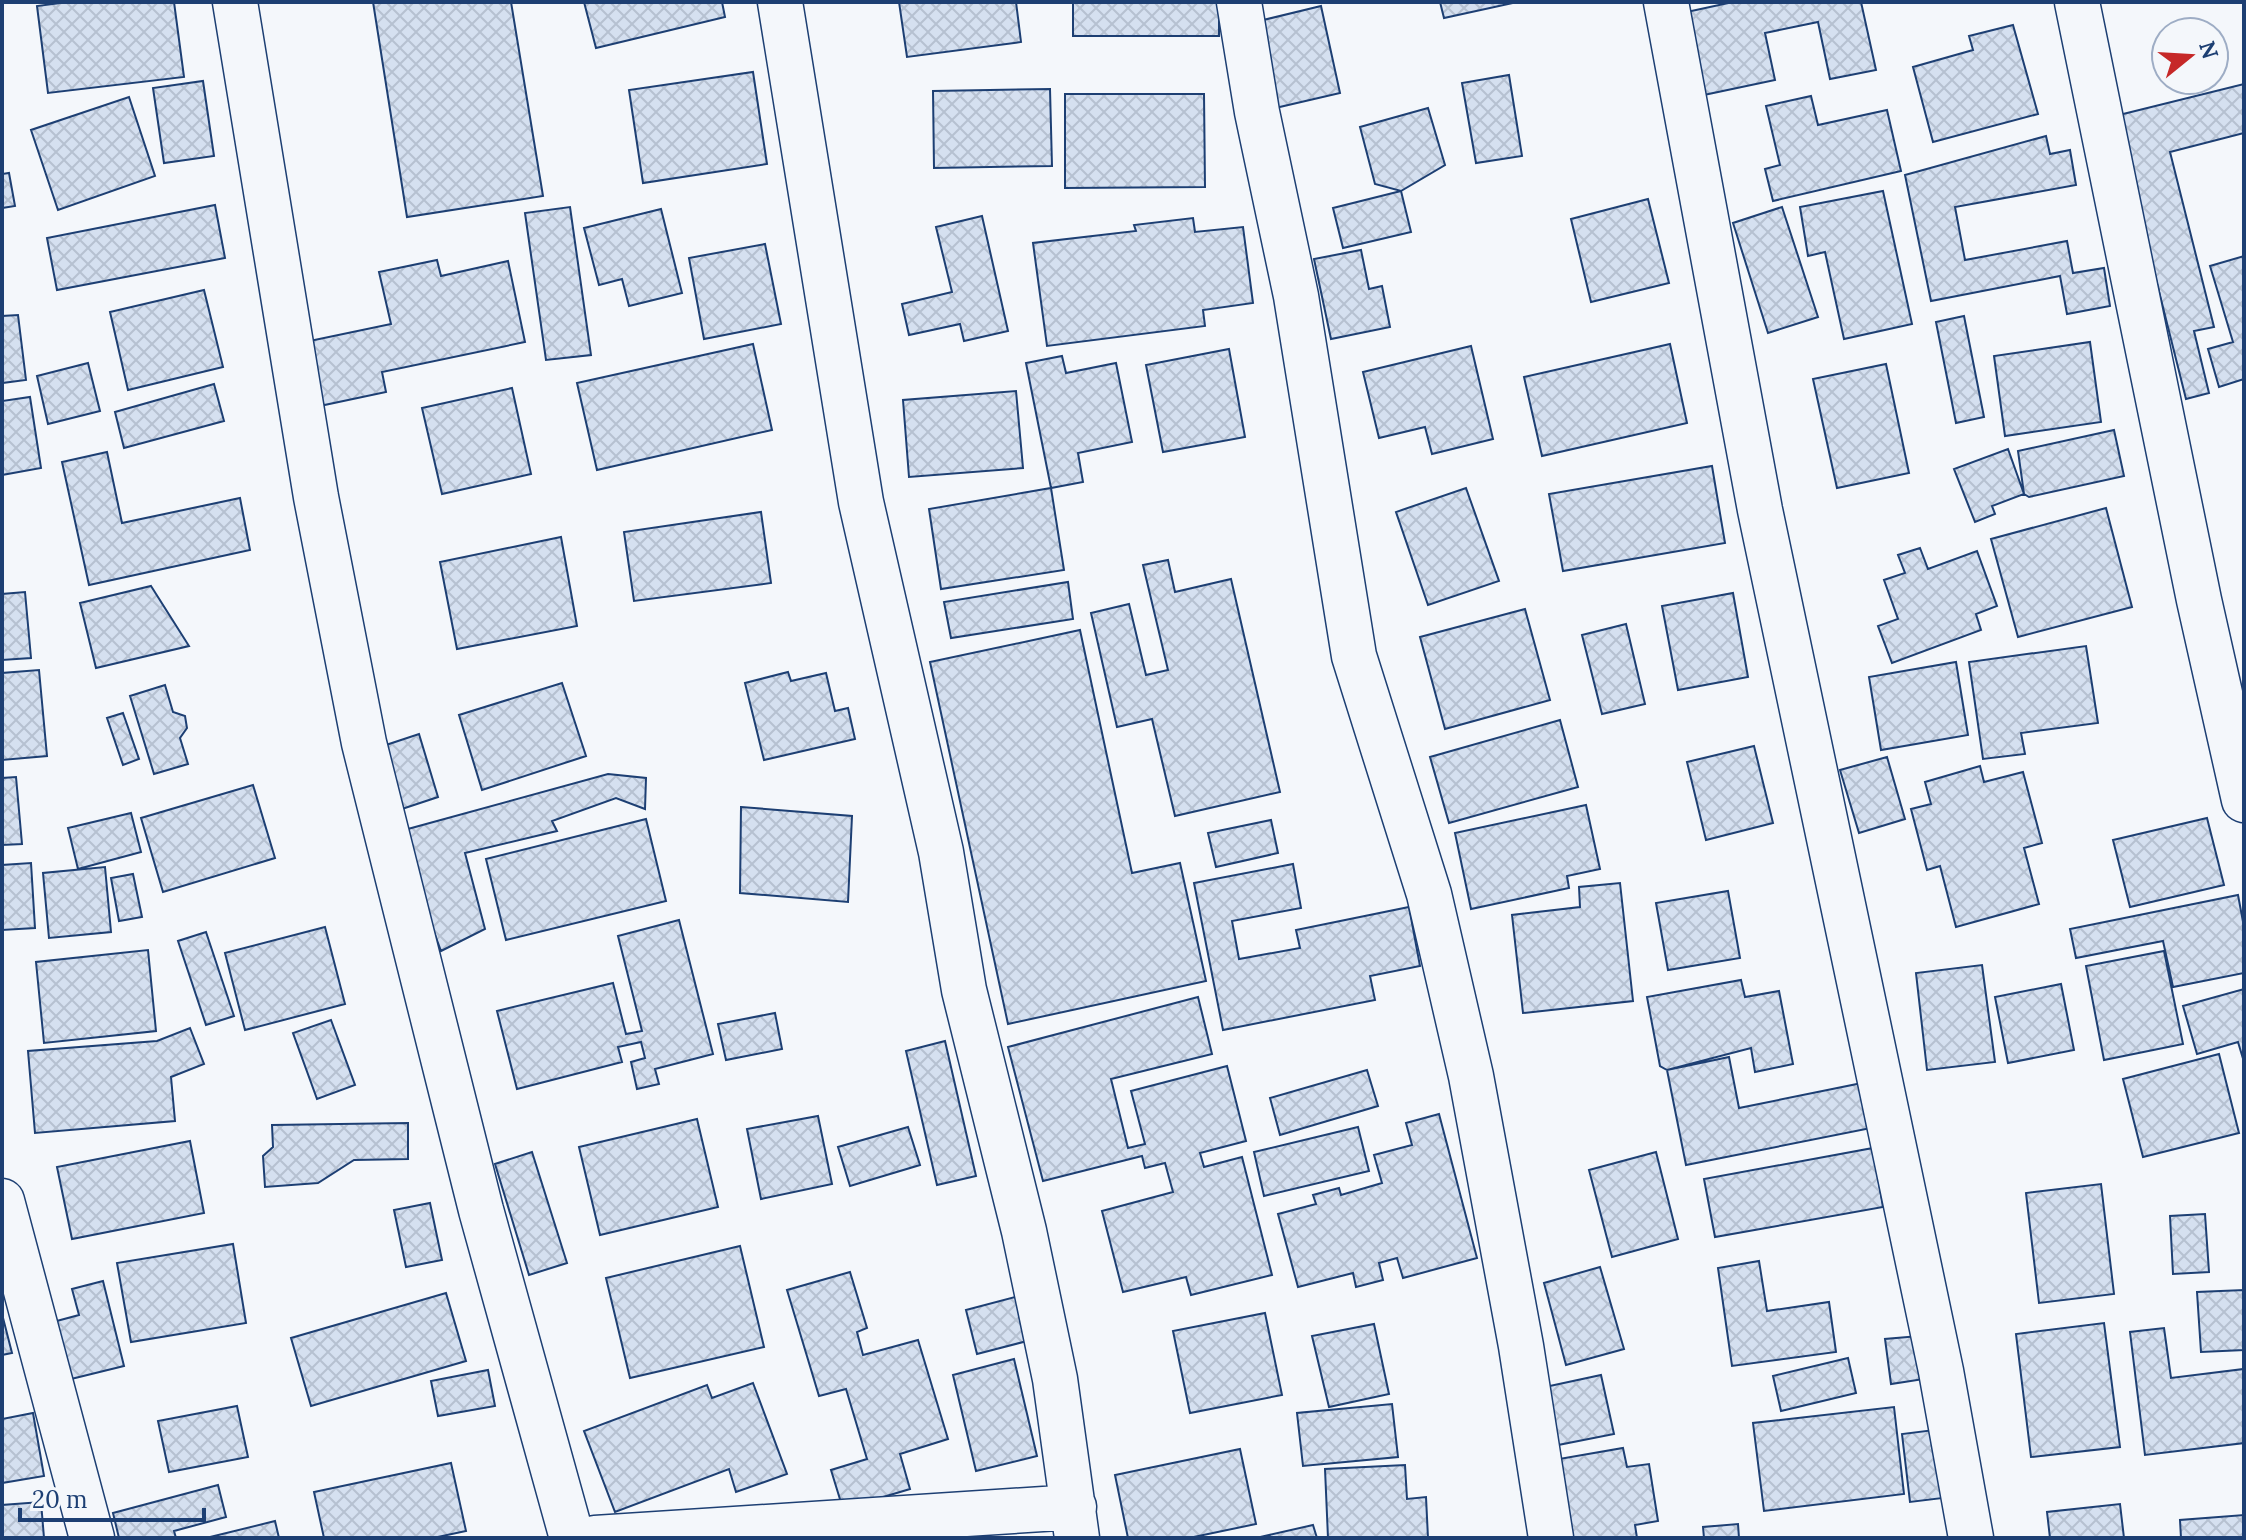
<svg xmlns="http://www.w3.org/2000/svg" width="2246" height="1540" font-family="Lora,serif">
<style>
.building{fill:url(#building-cross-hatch);stroke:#1d3f73;stroke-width:2}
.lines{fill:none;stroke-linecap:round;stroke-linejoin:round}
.street-casing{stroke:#1d3f73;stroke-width:47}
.street{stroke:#f4f7fb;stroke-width:44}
</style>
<defs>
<pattern id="building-cross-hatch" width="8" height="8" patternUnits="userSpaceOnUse" patternTransform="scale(2)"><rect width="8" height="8" fill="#d5e0f0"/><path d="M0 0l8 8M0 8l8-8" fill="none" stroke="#b6c1d1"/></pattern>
</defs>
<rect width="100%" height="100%" fill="#f4f7fb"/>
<path class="building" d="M68 2H174L184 77 48 93 37 6Z
M373 2H511L543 196 407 217Z
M584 2H722L725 17 596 48Z
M899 2H1016L1021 42 907 57Z
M1073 2H1219V36H1073Z
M1440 2H1513V3L1444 18Z
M1733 2H1861L1876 70 1830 79 1818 22 1765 33 1775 80 1699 96 1682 13Z
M1321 6 1340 93 1271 109 1251 23Z
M2013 25 2038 114 1933 142 1913 67 1973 50 1969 36Z
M753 72 767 164 643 183 629 90Z
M1509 75 1522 156 1476 163 1462 83Z
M203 81 214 156 164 163 153 88Z
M2244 84V133L2170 152 2214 327 2194 331 2209 393 2186 399 2115 116Z
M1050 89 1052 166 934 168 933 91Z
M1065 94H1204L1205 187 1065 188Z
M1811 96 1818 125 1887 110 1901 171 1773 201 1765 169 1780 165 1766 106Z
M129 97 155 176 58 210 31 130Z
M1428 108 1445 165 1401 191 1375 184 1360 127Z
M2046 136 2050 154 2070 150 2076 185 1955 207 1965 260 2067 241 2073 273 2104 268 2110 306 2067 314 2060 276 1931 301 1905 175Z
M9 173 15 206 2 208V174Z
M1401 191 1411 232 1343 248 1333 208Z
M1883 191 1912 324 1844 339 1825 252 1808 256 1800 207Z
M1648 199 1669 283 1591 302 1571 219Z
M215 205 225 258 57 290 47 238Z
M570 207 591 355 546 360 525 213Z
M1782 207 1818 317 1768 333 1733 223Z
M661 209 682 293 629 306 622 279 599 285 584 228Z
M982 216 1008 331 964 341 960 324 909 335 902 304 952 292 936 227Z
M1193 218 1195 232 1243 227 1253 303 1203 310 1205 326 1047 346 1033 243 1136 231 1134 225Z
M765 244 781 324 704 339 689 258Z
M1361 250 1369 289 1382 286 1390 327 1331 339 1314 259Z
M2244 256V379L2219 387 2208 349 2233 342 2210 266Z
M437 260 441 276 508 261 525 342 382 372 386 392 315 407 300 343 391 324 379 272Z
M204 290 223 367 128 390 110 312Z
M18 315 26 380 2 383V316Z
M1964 316 1984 417 1956 423 1936 322Z
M2090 342 2101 422 2005 436 1994 356Z
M753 344 772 430 597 470 577 383Z
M1670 344 1687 423 1542 456 1524 377Z
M1471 346 1493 439 1432 454 1425 427 1379 438 1363 372Z
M1229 349 1245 437 1163 452 1146 365Z
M1062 356 1066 373 1116 363 1132 442 1078 453 1083 482 1051 488 1026 363Z
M88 363 100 411 48 424 37 376Z
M1886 364 1909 473 1837 488 1813 379Z
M214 384 224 421 124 448 115 412Z
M512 388 531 474 442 494 422 408Z
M1016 391 1023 468 909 477 903 400Z
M30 397 41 468 2 475V401Z
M2114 430 2124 476 2029 497 2024 494 2018 451Z
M2008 449 2024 494 1992 506 1995 514 1975 522 1954 469Z
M107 452 122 523 240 498 250 550 89 585 62 462Z
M1712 466 1725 543 1563 571 1549 494Z
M1051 488 1064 570 941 589 929 509Z
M1466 488 1499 581 1428 605 1396 512Z
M2106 508 2132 607 2018 637 1991 539Z
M761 512 771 583 634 601 624 532Z
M561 537 577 626 457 649 440 562Z
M1920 548 1928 569 1977 551 1997 606 1976 614 1981 630 1892 663 1878 626 1898 619 1884 580 1905 573 1898 555Z
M1168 560 1175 592 1231 579 1280 792 1175 816 1152 719 1117 727 1091 613 1129 604 1146 675 1168 670 1143 565Z
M1068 582 1073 619 951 638 944 602Z
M151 586 189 646 96 668 80 603Z
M25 592 31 658 2 660V594Z
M1733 593 1748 677 1678 690 1662 606Z
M1525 609 1550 700 1445 729 1420 637Z
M1626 624 1645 704 1602 714 1582 635Z
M1080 630 1132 873 1180 863 1206 981 1008 1024 930 662Z
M2086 646 2098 723 2021 733 2025 754 1983 759 1969 662Z
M1956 662 1968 735 1881 750 1869 677Z
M39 670 47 756 2 760V673Z
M788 672 791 681 826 673 835 711 848 708 855 739 764 760 745 683Z
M562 683 586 756 482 790 459 715Z
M165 685 173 712 185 716 187 728 180 738 188 764 154 774 130 696Z
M123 713 139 759 123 765 107 718Z
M1560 720 1578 787 1449 823 1430 757Z
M419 734 438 797 399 810 380 747Z
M1754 746 1773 823 1706 840 1687 762Z
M1887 757 1905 819 1859 833 1840 770Z
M1980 766 1984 782 2023 772 2042 843 2024 848 2039 904 1956 927 1940 866 1927 870 1911 809 1931 804 1925 782Z
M608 774 646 778 645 809 616 798 552 821 557 831 465 853 485 929 441 951 397 832Z
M16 777 22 844 2 845V778Z
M253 785 275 858 163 892 141 818Z
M1586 805 1600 869 1567 876 1569 888 1471 909 1455 833Z
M741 807 852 816 848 902 740 893Z
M131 813 141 852 78 869 68 828Z
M2207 818 2224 885 2130 907 2113 840Z
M646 819 666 901 506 940 486 859Z
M1271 820 1278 853 1216 867 1208 833Z
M31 863 35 928 2 930V865Z
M1293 864 1301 908 1232 921 1239 959 1300 948 1296 930 1409 907 1420 966 1370 976 1375 1000 1223 1030 1194 883Z
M105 867 111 932 49 938 43 873Z
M133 874 142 917 119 921 111 878Z
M1620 883 1633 1001 1523 1013 1512 915 1580 907 1579 887Z
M1728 891 1740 958 1668 970 1656 903Z
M2238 895 2244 927V973L2173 987 2163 941 2076 958 2070 929Z
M679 920 713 1054 655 1069 659 1084 637 1089 631 1062 645 1058 641 1042 618 1047 622 1062 517 1089 497 1011 613 983 626 1034 642 1031 618 936Z
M325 927 345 1004 245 1030 225 953Z
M206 932 234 1016 206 1025 178 941Z
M148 950 156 1031 44 1043 36 962Z
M2164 951 2183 1044 2104 1060 2086 966Z
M1982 965 1995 1062 1927 1070 1916 973Z
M1741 980 1745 997 1779 991 1793 1064 1755 1072 1751 1048 1667 1070 1660 1066 1647 997Z
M2061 984 2074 1050 2008 1063 1995 997Z
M2244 989V1062L2238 1042 2197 1054 2183 1006Z
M1198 997 1212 1054 1111 1079 1128 1148 1145 1144 1131 1091 1227 1066 1246 1141 1200 1153 1204 1167 1242 1157 1272 1275 1191 1295 1186 1277 1123 1292 1102 1211 1173 1192 1165 1163 1145 1168 1142 1156 1043 1181 1008 1047Z
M775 1013 782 1049 726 1060 718 1024Z
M331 1020 355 1085 317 1099 293 1033Z
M190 1028 204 1064 171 1077 175 1121 35 1133 28 1051 157 1041Z
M945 1041 976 1176 937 1185 906 1051Z
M2219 1054 2239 1133 2143 1157 2123 1079Z
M1729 1057 1739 1108 1862 1083 1871 1128 1686 1165 1667 1070Z
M1367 1070 1378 1106 1280 1135 1270 1098Z
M1439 1114 1477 1258 1403 1278 1397 1258 1379 1263 1383 1280 1356 1287 1353 1273 1298 1287 1278 1214 1316 1204 1313 1195 1339 1188 1341 1195 1382 1183 1374 1155 1412 1145 1406 1123Z
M818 1116 832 1184 761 1199 747 1129Z
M697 1119 718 1207 600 1235 579 1147Z
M408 1123V1159L354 1160 318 1183 265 1187 263 1156 273 1147 272 1125Z
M908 1127 920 1165 850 1186 838 1147Z
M1358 1127 1369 1171 1264 1196 1254 1152Z
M190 1141 204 1213 72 1239 57 1167Z
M1873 1148 1883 1207 1715 1237 1704 1179Z
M532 1152 567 1263 529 1275 495 1164Z
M1656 1152 1678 1239 1612 1257 1589 1170Z
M2101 1184 2114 1294 2039 1303 2026 1193Z
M430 1203 442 1260 406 1267 394 1210Z
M2205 1214 2209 1272 2173 1274 2170 1216Z
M233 1244 246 1323 131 1342 117 1263Z
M740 1246 764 1347 630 1378 606 1278Z
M1759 1261 1767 1311 1829 1302 1836 1352 1732 1366 1718 1268Z
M1600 1267 1624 1349 1566 1365 1544 1283Z
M850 1272 867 1328 857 1332 863 1355 918 1340 948 1439 900 1454 910 1489 843 1509 831 1470 867 1459 846 1389 819 1396 787 1290Z
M103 1281 124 1366 67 1380 53 1322 79 1315 72 1289Z
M2244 1290V1350L2201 1352 2197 1292Z
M446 1293 466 1361 311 1406 291 1338Z
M1019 1296 1031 1340 977 1354 966 1310Z
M1265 1313 1282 1395 1190 1413 1173 1331Z
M2 1314 12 1353 2 1355Z
M2104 1323 2120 1447 2031 1457 2016 1334Z
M1374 1324 1389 1394 1329 1407 1312 1336Z
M2164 1328 2171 1378 2244 1369V1443L2145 1455 2130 1332Z
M1919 1336 1924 1379 1891 1384 1885 1339Z
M1848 1358 1856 1393 1781 1411 1773 1376Z
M1014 1359 1037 1456 976 1471 953 1375Z
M488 1370 495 1406 438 1416 431 1381Z
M1601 1375 1614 1434 1558 1445 1545 1387Z
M753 1383 787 1474 736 1492 729 1469 615 1512 584 1431 707 1385 712 1398Z
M1392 1404 1398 1457 1303 1466 1297 1413Z
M237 1406 248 1457 169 1472 158 1421Z
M1894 1407 1904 1494 1764 1511 1753 1423Z
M33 1413 44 1476 2 1483V1419Z
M1934 1430 1943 1498 1910 1502 1902 1434Z
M1623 1448 1627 1467 1649 1464 1658 1521 1635 1525 1637 1538H1572L1559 1459Z
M1240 1449 1256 1524 1189 1538H1128L1115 1475Z
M451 1463 466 1531 433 1538H324L314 1492Z
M1405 1465 1407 1499 1426 1497 1428 1538H1328L1325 1469Z
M218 1485 226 1517 174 1531 176 1538H119L113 1513Z
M41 1502 44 1538H2V1505Z
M2120 1504 2124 1538H2050L2047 1512Z
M2244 1515V1538H2181L2180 1520Z
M275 1521 279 1538H206Z
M1738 1524 1739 1538H1704L1703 1527Z
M1313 1525 1317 1538H1256Z"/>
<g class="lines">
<g class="street-casing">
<path id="street" d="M235 2 316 497 364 743 481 1210 572 1538
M780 2 861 502 941 852 964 990 1024 1231 1055 1379 1077 1538
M1239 2 1257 112 1296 296 1354 656 1429 894 1471 1076 1521 1346 1551 1538
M1666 2 1760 510 1941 1371 1971 1538
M2077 2 2199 600 2244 800
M2 1201 92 1538
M595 1538 1074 1507"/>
</g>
<use href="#street" class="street"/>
</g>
<rect width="2246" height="1540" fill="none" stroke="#1d3f73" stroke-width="8"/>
<g transform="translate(2190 56) rotate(72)"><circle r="38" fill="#f4f7fb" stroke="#9eadc5" stroke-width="2"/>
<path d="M0-6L14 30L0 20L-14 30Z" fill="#c62828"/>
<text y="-12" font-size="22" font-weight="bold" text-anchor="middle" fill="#1d3f73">N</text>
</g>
<path d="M20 1508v12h184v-12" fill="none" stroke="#1d3f73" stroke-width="4"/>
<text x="32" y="1508" font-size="24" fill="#1d3f73" stroke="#f4f7fb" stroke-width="6" paint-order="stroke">20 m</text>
</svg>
